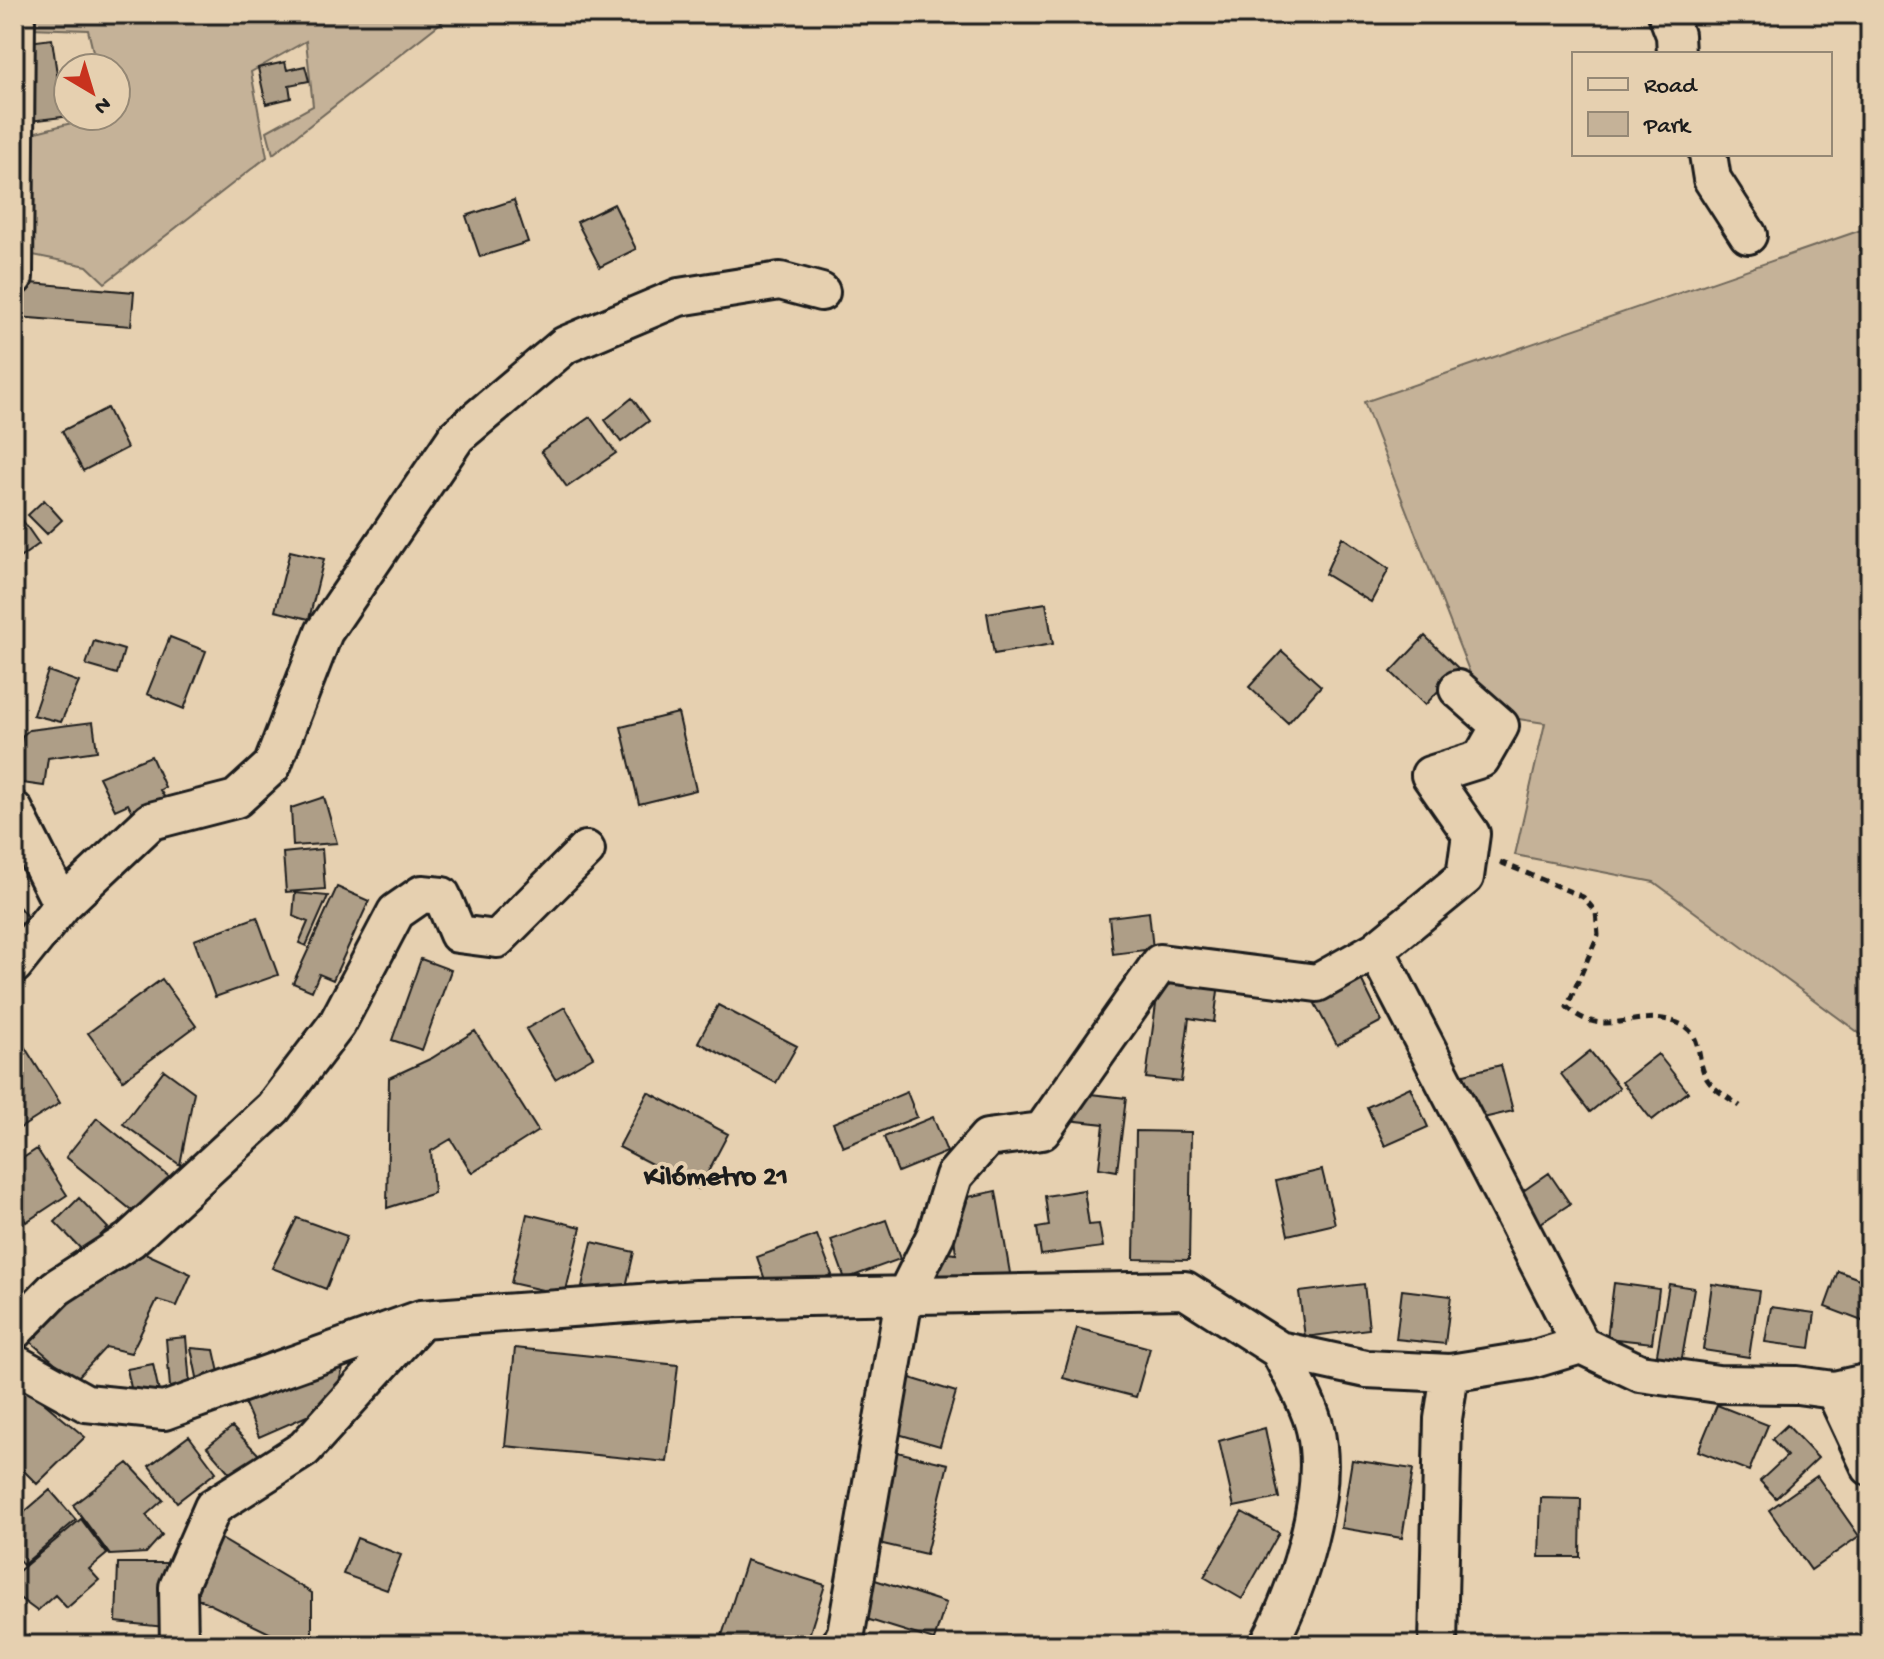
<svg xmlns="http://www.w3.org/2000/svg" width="1884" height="1659" font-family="'Gochi Hand',sans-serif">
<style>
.green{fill:#c5b298;stroke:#70675a;stroke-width:2}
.building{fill:#ae9e87;stroke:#1c1c1c;stroke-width:2}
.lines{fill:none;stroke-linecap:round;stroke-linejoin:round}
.minor-casing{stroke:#1c1c1c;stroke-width:42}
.path{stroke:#1c1c1c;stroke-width:5;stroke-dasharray:8 6;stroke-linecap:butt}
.minor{stroke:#e6d0b0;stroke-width:36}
.labels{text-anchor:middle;stroke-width:8;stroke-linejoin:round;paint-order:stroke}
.quarter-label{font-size:28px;font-weight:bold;fill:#1c1c1c;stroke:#e6d0b0}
</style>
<rect width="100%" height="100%" fill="#e6d0b0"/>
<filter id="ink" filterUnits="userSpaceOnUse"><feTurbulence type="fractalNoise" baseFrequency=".0125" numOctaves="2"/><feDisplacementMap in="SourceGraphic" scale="16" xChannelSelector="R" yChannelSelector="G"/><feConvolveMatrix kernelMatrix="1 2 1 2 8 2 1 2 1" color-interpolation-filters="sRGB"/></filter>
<g filter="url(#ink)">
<path class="green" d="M31 14H452L273 154 267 131 313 106 306 41 251 72 267 157 105 283 87 266 28 254V134L99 116H116V68H97L88 30 30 28Z
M1870 227V1041L1654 882 1515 855 1545 723 1486 714 1364 402Z"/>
<path class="building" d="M52 39 58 81 68 79 70 116 30 121 20 43Z
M285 62 287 70 305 66 309 81 289 85 291 98 266 104 258 68Z
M514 200 528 242 480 257 466 216Z
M614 204 636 249 600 267 577 222Z
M19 282 134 292 131 326 17 317Z
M632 398 649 421 621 442 605 420Z
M107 408 127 448 83 471 62 431Z
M590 417 616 453 567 487 541 451Z
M44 500 62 520 47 534 28 515Z
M14 508 39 544 14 562Z
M1342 537 1389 569 1371 602 1325 574Z
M290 551 324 559 309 619 275 611Z
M1046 603 1053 644 994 654 987 613Z
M1425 636 1459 669 1425 705 1391 672Z
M170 637 206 651 184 709 147 694Z
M94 641 124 650 117 674 86 665Z
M1282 651 1321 686 1288 723 1249 687Z
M48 671 79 682 61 722 33 715Z
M678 713 696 790 639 804 621 727Z
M93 722 97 751 48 758 44 786 15 782 22 736 29 730Z
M151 756 165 787 160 790 167 801 139 826 128 804 115 810 99 777Z
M324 797 337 843 293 846 291 808Z
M322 849 325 889 286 892 283 853Z
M337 887 369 901 333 980 319 974 312 991 293 983Z
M295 893 328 896 306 946 299 943 308 922 293 916Z
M14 901 29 919 14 937Z
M1149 912 1153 949 1113 954 1109 917Z
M257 917 278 975 215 997 194 940Z
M421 959 451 970 422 1050 392 1040Z
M1160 975 1219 983 1214 1022 1189 1018 1181 1082 1146 1078Z
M1359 975 1382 1021 1337 1045 1313 1000Z
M162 979 196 1026 123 1080 88 1033Z
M718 1005 797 1046 776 1083 698 1042Z
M565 1007 593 1057 555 1079 526 1029Z
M475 1031 538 1131 472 1173 451 1139 431 1151 434 1193 387 1208 389 1078 432 1058Z
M24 1046 60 1103 17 1130 14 1053Z
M1590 1051 1620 1088 1590 1112 1561 1074Z
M1658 1054 1688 1092 1652 1120 1622 1082Z
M1501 1065 1513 1111 1475 1120 1464 1074Z
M164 1070 194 1092 180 1165 123 1124Z
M1410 1087 1428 1127 1385 1146 1367 1107Z
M648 1092 728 1134 699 1189 619 1147Z
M907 1092 917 1117 843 1147 833 1123Z
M1072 1092 1126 1098 1117 1171 1099 1168 1104 1124 1068 1120Z
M933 1117 947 1152 898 1172 884 1137Z
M97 1118 172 1179 140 1217 66 1157Z
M1136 1131 1191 1132 1189 1260 1134 1259Z
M37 1149 67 1195 26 1222 14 1204V1164Z
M1322 1170 1335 1224 1288 1235 1276 1181Z
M1549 1173 1570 1204 1536 1226 1516 1196Z
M1084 1190 1089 1225 1099 1224 1103 1247 1041 1255 1037 1228 1049 1226 1045 1196Z
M996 1191 1012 1285 925 1293 930 1251 956 1254 950 1201Z
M79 1198 108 1228 84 1252 55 1222Z
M527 1214 581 1227 565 1295 511 1283Z
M297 1218 347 1236 326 1289 272 1268Z
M886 1220 900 1259 845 1279 831 1240Z
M817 1235 832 1275 771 1297 757 1257Z
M592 1242 634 1252 623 1300 581 1291Z
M136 1249 191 1274 177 1306 157 1300 131 1353 106 1347 75 1380 26 1338Z
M1838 1271 1870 1283V1324L1825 1307Z
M1614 1283 1659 1289 1652 1343 1607 1338Z
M1364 1284 1369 1329 1305 1337 1299 1292Z
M1669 1284 1694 1288 1681 1364 1656 1360Z
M1712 1284 1759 1291 1749 1357 1703 1350Z
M1402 1290 1451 1296 1445 1344 1396 1339Z
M1771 1307 1815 1313 1810 1348 1765 1342Z
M1077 1328 1150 1348 1136 1397 1063 1378Z
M186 1337 190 1385 170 1387 166 1339Z
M191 1348 214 1350 220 1377 198 1382Z
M515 1348 678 1365 667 1462 505 1446Z
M346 1358 332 1405 259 1437 242 1397Z
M153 1364 160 1397 134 1402 127 1369Z
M907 1377 956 1392 940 1446 891 1432Z
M14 1378 85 1437 37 1484 14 1461Z
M1717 1405 1768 1425 1749 1471 1698 1451Z
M1787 1425 1818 1458 1776 1498 1760 1481 1787 1456 1772 1439Z
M232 1427 260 1456 234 1478 207 1447Z
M1265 1428 1279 1498 1234 1507 1219 1441Z
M189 1436 216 1472 177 1502 149 1466Z
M897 1452 948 1464 926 1554 870 1541Z
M1352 1460 1413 1469 1402 1538 1341 1528Z
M128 1463 163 1500 146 1515 162 1535 146 1553 110 1555 73 1505Z
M1817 1476 1859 1536 1811 1570 1769 1510Z
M50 1490 76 1520 23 1565 14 1554V1521Z
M1541 1498 1581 1499 1580 1557H1539Z
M1242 1512 1279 1533 1242 1599 1204 1577Z
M81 1519 107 1554 89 1569 99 1580 67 1608 55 1595 37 1611 14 1594V1575Z
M213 1534 312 1593V1645H294L191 1595Z
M357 1538 401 1555 387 1590 343 1574Z
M746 1560 825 1585 806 1645H719Z
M118 1563H173L165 1627 116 1622Z
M872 1579 946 1603 934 1640 860 1617Z"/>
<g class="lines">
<g class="minor-casing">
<path id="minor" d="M1667 14 1675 35 1676 54
M1708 154 1712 179 1748 235
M14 277 16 14
M14 810 62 905
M1376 950 1581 1345
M14 965 62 905 151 821 236 799 272 766 324 632 457 436 565 345 679 297 780 281 821 292
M14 1331 56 1288 130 1240 273 1108 337 1024 396 912 422 894 442 896 458 934 497 939 586 850
M14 1363 86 1403 164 1411 421 1319 696 1299 1185 1290 1279 1350 1366 1369 1450 1373 1531 1360 1581 1345 1640 1373 1718 1384 1797 1385 1834 1390 1870 1382
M1834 1390 1870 1467
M179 1645 178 1587 213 1507 304 1449 420 1321
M840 1645 846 1633 904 1298 936 1234 954 1176 987 1138 1042 1131 1160 963 1317 983 1376 950 1465 877 1471 834 1430 775 1481 759 1500 726 1458 689
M1268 1645C1298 1590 1330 1492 1315 1429 1309 1403 1291 1375 1279 1350
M1438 1645 1443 1419 1450 1373"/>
</g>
<path class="path" d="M1500 862 1583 897 1596 912 1598 935 1567 1007C1603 1041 1636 1008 1675 1022 1702 1031 1696 1052 1704 1073 1709 1088 1728 1097 1740 1106"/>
<use href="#minor" class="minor"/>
</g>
</g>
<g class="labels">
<g class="quarter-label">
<text x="716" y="1184">Kilómetro 21</text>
</g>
</g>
<rect width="1884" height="1659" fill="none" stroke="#e6d0b0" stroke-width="48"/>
<rect x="24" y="24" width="1836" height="1611" fill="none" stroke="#1c1c1c" stroke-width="3" filter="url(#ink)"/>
<rect x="1572" y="52" width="260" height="104" fill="#e6d0b0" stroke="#958875" stroke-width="2"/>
<rect x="1588" y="78" width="40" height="12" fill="#e6d0b0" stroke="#958875" stroke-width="2"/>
<text x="1644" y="92" font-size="24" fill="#1c1c1c">Road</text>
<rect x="1588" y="112" width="40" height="24" fill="#c5b298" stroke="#958875" stroke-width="2"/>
<text x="1644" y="132" font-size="24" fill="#1c1c1c">Park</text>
<g transform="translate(92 92) rotate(142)"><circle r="38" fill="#e6d0b0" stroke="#958875" stroke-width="2"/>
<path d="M0-6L14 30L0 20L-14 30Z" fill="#c8321e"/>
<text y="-12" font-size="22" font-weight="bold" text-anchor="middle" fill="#1c1c1c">N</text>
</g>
</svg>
